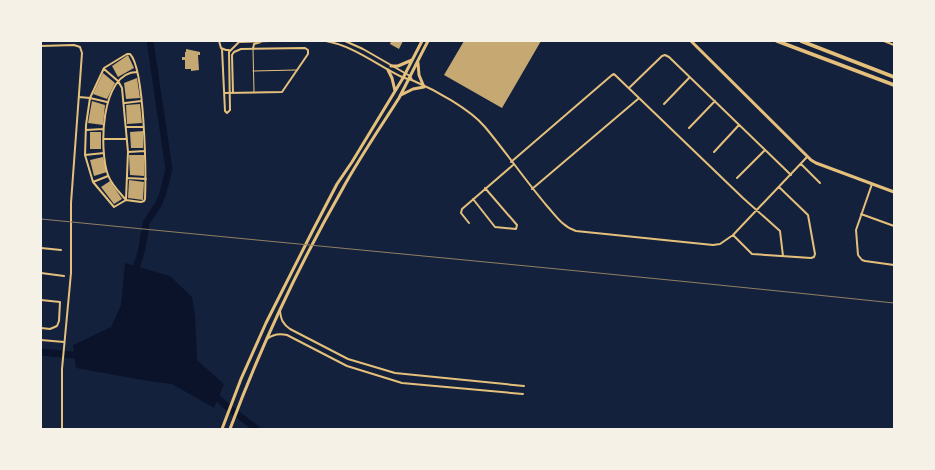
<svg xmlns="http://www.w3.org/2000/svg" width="935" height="470" font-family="'Space Grotesk',sans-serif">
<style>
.water{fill:#0b132b}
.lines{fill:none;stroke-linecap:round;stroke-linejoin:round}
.river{stroke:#0b132b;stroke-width:7}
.building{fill:#c6a872}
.service{stroke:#e5c07b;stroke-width:1}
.minor{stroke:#e5c07b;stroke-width:2}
.secondary{stroke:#e5c07b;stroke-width:3}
.primary{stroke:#e5c07b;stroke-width:3}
.trunk{stroke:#e5c07b;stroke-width:3.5}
.rail{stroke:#918062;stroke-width:1}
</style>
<rect width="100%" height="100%" fill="#14213d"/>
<path class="water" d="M125 263 170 276 192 297 195 316 197 360 224 384 214 408 172 384 154 382 76 368 73 345 111 327 121 305Z"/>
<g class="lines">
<path class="river" d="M134 275 142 249 146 223 158 205 163 193 169 169 150 41
M41 352 83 356
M211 391 225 405 257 429"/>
</g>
<path class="building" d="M391 41H403L399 49 390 44Z
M464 41H541L502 108 444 75Z
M186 49 200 52V55H198L199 70 191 71V69H185V60H182V57H185V52H186Z
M128 55 134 68 118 77 112 66Z
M103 73 115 83 107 99 93 94Z
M137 78 140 98 126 99 124 83Z
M92 101 105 105 103 125 88 123Z
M140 104 142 123 127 124 126 105Z
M143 131V148H131L130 132Z
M90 132H101V149H90Z
M129 155H144V176L130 175Z
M103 157 107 172 94 176 90 160Z
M129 180 144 182 143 200 128 198Z
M110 181 122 199 114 204 101 187Z"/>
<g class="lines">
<path class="service" d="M253 49 254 92
M253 71 296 70"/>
<path class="minor" d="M219 41 221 48 226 50H229
M326 41C354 46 377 65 402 77 406 79 410 79 414 81 435 90 470 109 485 127 506 152 525 180 547 206 556 216 563 227 576 231L713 245 720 244 733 235 807 157
M345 41 363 49 410 76 412 80
M884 41 894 45
M41 46 74 45 80 47 82 53 71 203V273L62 369V429
M222 49 225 111 227 113
M253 49 254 44 261 42
M127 54H130C145 69 146 174 145 199L144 201 141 202 126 200 114 207 93 182 85 155 86 125 90 98 104 68Z
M104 69 118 81 122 88 128 152 126 199
M629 88 662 56 665 55 669 57 791 175
M225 93 282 92 308 54V50L305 48 241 49 234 52 232 55 233 93
M79 97 90 98 107 102
M125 103 141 101
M664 104 689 78
M227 113 230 110 229 52 239 42 270 41
M126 127H143
M689 128 715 101
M86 130 103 129
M104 139H127
M128 152 145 151
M714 152 739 125
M85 155 104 153
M511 162 612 75 614 74 743 198 780 231 783 256
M801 164 820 183
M127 178 146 179
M737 178 765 150
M93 182 108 176
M872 184 856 230 858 255 862 260 865 261 894 265
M532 189 638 99
M473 199 495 227 516 229 517 225 485 188
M126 200C120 193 111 184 108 175 99 151 100 72 137 72
M861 214 894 226
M469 223 461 213 462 209 513 165
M733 235 752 254 811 258 814 257 815 254 808 215 779 187
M41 248 61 250
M41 273 64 276
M41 300 60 302 59 321 57 326 50 329 41 328
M280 311C281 320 283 324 290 329L348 359 395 373 524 386
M267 339C273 334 279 333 287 335L347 366 402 383 523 394
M41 340 64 342"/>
<path class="secondary" d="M391 66H398L412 60
M388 70 392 78 395 91
M401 95 413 89 424 87 419 75 418 63
M222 429 241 379 266 323 312 232 337 184 352 162 403 78 422 41
M230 429C261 346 299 265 343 188 360 157 380 128 399 98 409 79 418 60 428 41"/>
<path class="primary" d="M691 41 811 160 816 163 894 192"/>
<path class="trunk" d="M777 41 894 85
M801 41 894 77"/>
<path class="rail" d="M41 219C325 247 610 273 894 303"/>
</g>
<rect width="935" height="470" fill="none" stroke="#f6f1e7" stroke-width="84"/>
</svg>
